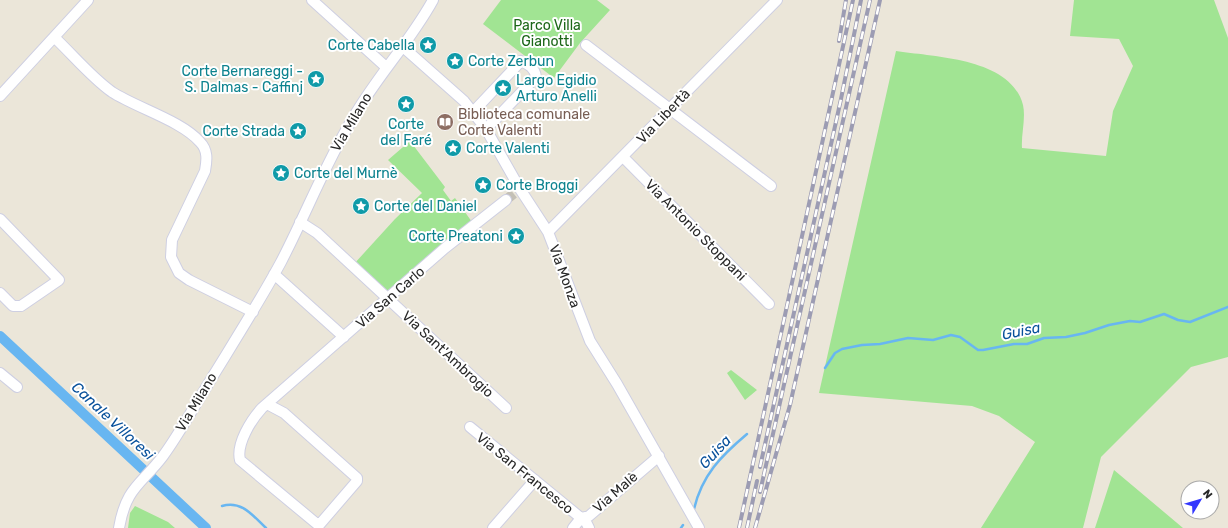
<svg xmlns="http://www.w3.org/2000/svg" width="1228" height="528" font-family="Rubik,sans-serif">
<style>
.green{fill:#a1e493}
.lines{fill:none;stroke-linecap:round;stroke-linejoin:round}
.stream{stroke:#68b6f1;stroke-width:2.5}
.canal{stroke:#68b6f1;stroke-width:10}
.street-tunnel{stroke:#c4c0b6;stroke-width:10;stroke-dasharray:10 5;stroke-linecap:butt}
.street-casing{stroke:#cecfe2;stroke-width:12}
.street{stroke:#fff;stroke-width:10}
.rail-casing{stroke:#9c9cb3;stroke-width:4}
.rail{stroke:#fff;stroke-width:2.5;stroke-dasharray:8;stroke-linecap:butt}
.labels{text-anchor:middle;stroke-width:4;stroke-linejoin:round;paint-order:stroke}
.park-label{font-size:14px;fill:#1b6617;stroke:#fff}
.culture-label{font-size:14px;fill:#0d838f;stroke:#fff;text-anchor:start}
.education-label{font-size:14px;fill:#785e54;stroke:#fff;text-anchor:start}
.street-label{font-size:14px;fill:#282828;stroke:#fff}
.water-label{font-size:15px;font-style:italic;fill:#09519b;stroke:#fff}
</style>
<rect width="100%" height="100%" fill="#ebe6d9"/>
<path class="green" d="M501 0H597L610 10 580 43 554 78 483 24Z
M1074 0H1214L1228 38V357L1191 367 1101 457 1083 528H981L1035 442 999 416 972 406 819 393 896 51C935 57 1011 58 1023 105 1026 118 1021 135 1022 148L1106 156 1113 111 1133 66 1119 39 1070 36Z
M410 141 445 187 443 190 451 201 455 198 472 222 386 292 354 264 395 219 422 193 388 160Z
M731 370 757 390 745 400 727 373Z
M1114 470 1183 528H1095Z
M135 506 168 522 175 528H128L130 513Z"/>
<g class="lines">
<path class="stream" d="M825 368 835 353 842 349 862 345 880 344 908 338 933 340 951 335 960 337 978 350H983L1014 344H1027L1044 338 1066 337 1085 333 1109 325 1130 321 1140 322 1164 314 1178 320 1190 322 1228 307
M222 506C242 500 253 516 266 528
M694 509C702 475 721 456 747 434
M681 528 683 525"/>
<path class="canal" d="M0 336 206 528"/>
<path class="street-tunnel" d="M506 200 518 190"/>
<g class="street-casing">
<path id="street" d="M312 0 386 67
M54 37C72 54 92 78 112 92 137 108 182 121 200 142 208 150 207 160 205 171L172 240 171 257 179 273 189 280 253 312
M586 45 771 186
M403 47 464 101 486 129 520 189 548 232 590 341 617 384 699 528
M0 96 88 0
M473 112 521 61C529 65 535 68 536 77L486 129
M623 157 769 304
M0 219 59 280 21 306H13L0 293
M300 222 317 233 506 408
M548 232 777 0
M274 274 344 337
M0 373 17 387
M267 404 284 413 357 478V481L320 524H317L240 460C236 444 251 420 262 408L445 248 506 200
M470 427 581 518 586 522 589 528
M119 528C126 487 141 485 163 456 174 441 184 424 193 409 222 360 254 312 281 262 306 214 325 164 353 118 377 76 410 42 433 0
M493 528 535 480
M573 528 581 518 589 516 659 456"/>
</g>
<use href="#street" class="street"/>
<g class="rail-casing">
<path id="rail" d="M839 41 846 0
M760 467 841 99 861 0
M760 492 870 0
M739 528 853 0
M747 528 757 481
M755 528 790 405 880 0"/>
</g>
<use href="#rail" class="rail"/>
</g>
<defs>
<g id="sight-disc" transform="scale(0.9)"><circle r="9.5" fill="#0f9aa8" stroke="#fff"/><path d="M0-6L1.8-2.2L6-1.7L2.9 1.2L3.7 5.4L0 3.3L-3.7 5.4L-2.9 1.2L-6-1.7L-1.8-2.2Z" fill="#fff"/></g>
<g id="library-disc" transform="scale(0.9)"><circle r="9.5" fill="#8d6e63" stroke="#fff"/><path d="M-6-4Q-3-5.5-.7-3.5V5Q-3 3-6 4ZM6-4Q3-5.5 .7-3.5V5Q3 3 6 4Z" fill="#fff"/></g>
</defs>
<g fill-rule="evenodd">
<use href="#sight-disc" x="428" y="45"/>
<use href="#sight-disc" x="455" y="61"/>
<use href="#sight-disc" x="316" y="79"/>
<use href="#sight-disc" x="503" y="88"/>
<use href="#sight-disc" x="406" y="104"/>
<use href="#library-disc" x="445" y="122"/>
<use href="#sight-disc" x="298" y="131"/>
<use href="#sight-disc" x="453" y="148"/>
<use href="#sight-disc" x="281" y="173"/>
<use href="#sight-disc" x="483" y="185"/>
<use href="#sight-disc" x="361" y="206"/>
<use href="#sight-disc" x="516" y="236"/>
</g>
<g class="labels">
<g class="park-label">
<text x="547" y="30">Parco Villa<tspan x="547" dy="16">Gianotti</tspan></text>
</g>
<g class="culture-label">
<text x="415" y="50" text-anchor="end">Corte Cabella</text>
<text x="468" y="66">Corte Zerbun</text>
<text x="303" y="76" text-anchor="end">Corte Bernareggi -<tspan x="303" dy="16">S. Dalmas - Caffinj</tspan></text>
<text x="516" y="85">Largo Egidio<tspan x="516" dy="16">Arturo Anelli</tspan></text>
<text x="406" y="129" text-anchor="middle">Corte<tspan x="406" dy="16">del Faré</tspan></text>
<text x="285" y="136" text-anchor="end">Corte Strada</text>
<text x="466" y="153">Corte Valenti</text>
<text x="294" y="178">Corte del Murnè</text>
<text x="496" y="190">Corte Broggi</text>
<text x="374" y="211">Corte del Daniel</text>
<text x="503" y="241" text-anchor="end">Corte Preatoni</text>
</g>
<g class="education-label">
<text x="458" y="119">Biblioteca comunale<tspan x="458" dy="16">Corte Valenti</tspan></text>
</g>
<g class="street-label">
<text transform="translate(663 116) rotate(-46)" y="5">Via Libertà</text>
<text transform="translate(351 122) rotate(-59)" y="5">Via Milano</text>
<text transform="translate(696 230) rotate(45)" y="5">Via Antonio Stoppani</text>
<text transform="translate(565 276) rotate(70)" y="5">Via Monza</text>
<text transform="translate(390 297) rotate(-41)" y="5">Via San Carlo</text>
<text transform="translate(448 354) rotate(43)" y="5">Via Sant'Ambrogio</text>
<text transform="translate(196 402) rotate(-59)" y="5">Via Milano</text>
<text transform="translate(525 473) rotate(39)" y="5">Via San Francesco</text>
<text transform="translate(615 492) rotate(-41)" y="5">Via Malè</text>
</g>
<g class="water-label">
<text transform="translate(1021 331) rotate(-11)" y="5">Guisa</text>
<text transform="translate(113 421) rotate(43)" y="5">Canale Villoresi</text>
<text transform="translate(715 452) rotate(-47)" y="5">Guisa</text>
</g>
</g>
<g transform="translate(1200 500) rotate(52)"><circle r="19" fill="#ffffff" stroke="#a9a9a9"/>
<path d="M0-3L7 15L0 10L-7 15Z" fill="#3337fe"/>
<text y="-6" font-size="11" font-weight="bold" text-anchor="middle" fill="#282828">N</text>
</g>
</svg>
